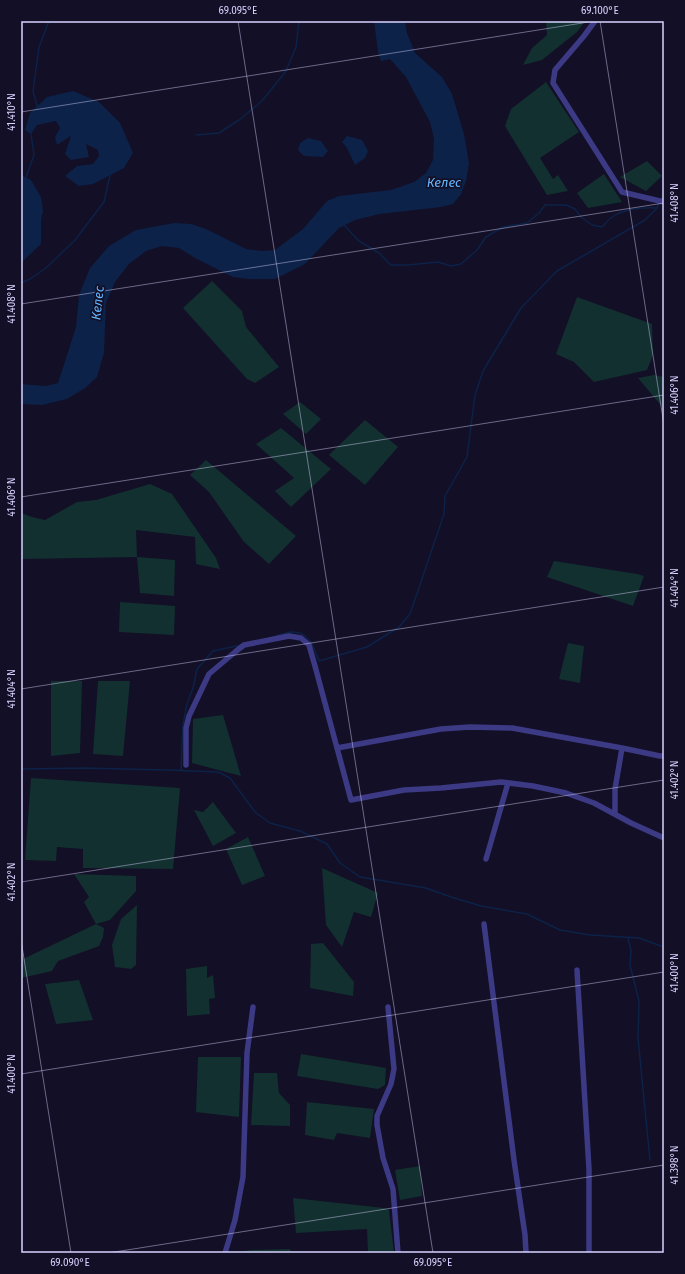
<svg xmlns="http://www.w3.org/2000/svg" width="685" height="1274" font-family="'Fira Sans',sans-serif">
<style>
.green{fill:#12302f}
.water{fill:#0c2248}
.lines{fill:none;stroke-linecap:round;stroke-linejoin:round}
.stream{stroke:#0c2248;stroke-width:1.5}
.minor{stroke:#3d3a85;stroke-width:5.5}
.ticks{fill:none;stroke:#d9d4ff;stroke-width:1;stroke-opacity:0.45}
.labels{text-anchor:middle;stroke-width:3.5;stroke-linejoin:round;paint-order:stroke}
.water-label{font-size:13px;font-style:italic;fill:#62b6ff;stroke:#130f26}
.neatline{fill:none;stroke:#d9d4ff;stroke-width:1.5}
.ticks-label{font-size:10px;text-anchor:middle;fill:#d9d4ff}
</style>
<rect width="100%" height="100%" fill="#130f26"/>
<path class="green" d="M546 21H585L577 32 542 60 523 65 532 48 547 35Z
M546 82 579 132 540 158 553 179 558 175 568 191 547 195 505 126 511 109Z
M647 161 662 176 646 191 620 177Z
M604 174 622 202 588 208 577 193Z
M212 281 242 311 246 327 279 367 255 383 247 379 183 308Z
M577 297 652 324 653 355 647 370 594 382 574 362 556 354Z
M654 375 664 377V409L638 378Z
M300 402 321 419 306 434 283 414Z
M365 420 398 447 365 485 329 455Z
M281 428 331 469 291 507 275 491 294 478 256 444Z
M206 460 296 536 269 564 244 542 209 492 190 475Z
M150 484 172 494 216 558 220 569 196 564 195 537 136 530 137 557 175 560 174 596 140 593 137 557 21 559V513L32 517 45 520 77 502 96 500Z
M554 561 637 574 644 576 633 606 547 577Z
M120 602 175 606 174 635 119 632Z
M568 643 584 646 580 683 559 679Z
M51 681H82L80 753 51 756Z
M98 681H130L123 756 93 754Z
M223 715 241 776 192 763 193 719Z
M31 778 180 788 173 869 83 868V849L57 847 56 861 25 860Z
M213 802 236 833 213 846 194 810 203 812Z
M248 837 265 876 242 885 226 849Z
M322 868 378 893 371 917 354 912 342 947 326 925Z
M74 874 136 876V891L110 920 96 924 104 928 103 937 99 946 58 961 52 971 21 978V960L96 924 84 902 89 897Z
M137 905 136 965 131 969 115 967 112 945 121 919Z
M323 943 354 982 353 996 310 988 311 944Z
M207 966V978L213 975 215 998 209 999 210 1014 187 1016 186 969Z
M79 980 93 1020 56 1024 45 984Z
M301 1054 386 1068 385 1085 378 1089 297 1076Z
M198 1057H241L239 1117 196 1112Z
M254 1073H277L279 1093 290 1105V1126L251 1125Z
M307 1102 374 1109 370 1138 337 1133 334 1140 305 1135Z
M420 1166 422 1196 400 1200 395 1170Z
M293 1198 384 1208 389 1210 394 1253H368L367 1229 296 1233Z
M290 1249 291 1253H231L251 1250Z"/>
<path class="water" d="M374 21H405L407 33 415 53 442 77 452 94 464 134 469 163 466 181 461 194 453 204 441 207 380 214 355 220 339 228 305 264 275 279H248L233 277 195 258 179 248 162 246 146 251 129 264 115 282 106 303 104 353 97 377 85 388 67 399 42 405 21 404V384L46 386 58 383 76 327 79 295 90 268 109 246 136 230 174 223 191 224 206 229 246 249 262 251 275 250 303 229 327 201 339 196 391 190 414 182 426 173 433 160 434 139 430 122 406 77 390 59 381 61 378 52Z
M73 91 99 102 120 123 133 153 124 168 93 184 79 186 65 176 77 166 93 164 99 156 98 150 86 144 89 157 71 160 65 154 71 136 57 145 55 137 60 128 56 121 37 125 31 134 25 130 30 113 47 97Z
M347 136 362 140 368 151 365 158 355 165 347 148 342 142Z
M308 138 321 141 328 151 323 157 304 156 298 150 300 143Z
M21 175 31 180 41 197 43 211 41 220V244L21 263V227L23 224 21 220Z"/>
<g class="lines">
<path class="stream" d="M37 106 33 91 39 47 49 21
M196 135 219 133 239 120 262 101 286 71 296 47 299 21
M26 177 34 155 31 134
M661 200 664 193
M343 224 359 241 379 253 391 265H408L438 262 451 266 461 264 477 250 486 237 503 227 527 223 539 213 545 205H566L575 209 581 217 592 225 602 227C605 224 608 220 611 218 622 209 643 207 657 208
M21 283 30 279 46 268 75 240 104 202 110 175
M276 636C281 635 288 631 294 632 310 633 314 648 319 661L367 647 399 627 410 614 444 514 445 496 467 457 475 395 483 371 521 308 557 271 645 220 657 208 659 203
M21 769 84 768 167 770 218 772 230 778 255 812 270 823 300 831 327 844 340 863 360 877 426 888 451 897 481 906 527 914 560 930 590 935 639 938 664 947
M181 770 183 725 187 704 193 688 197 669 213 651 241 645
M628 938 631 950 630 965 639 1001 638 1038 650 1160"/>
<path class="minor" d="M595 21 584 36 555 70 553 83 622 192 664 202
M337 748 441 729 470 727 512 728 622 748 660 756H664
M186 765V728L189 716 209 674 235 652 244 645 289 636 301 638 309 645 315 666 351 800 404 790 441 788 501 782 533 786 566 793 594 803 631 823 664 838
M615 814V789L622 748
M486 859 508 783
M484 924 514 1160 525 1235 526 1253
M577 970 589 1169V1253
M388 1007 394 1069 391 1084 377 1116V1125L383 1158 393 1189 398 1253
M225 1253 235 1220 243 1177 247 1053 253 1007"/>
</g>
<path class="ticks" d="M238 21 433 1253M600 21 664 425M21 112 595 21M21 304 664 203M21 497 664 395M21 689 664 587M21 882 664 780M21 940 71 1253M21 1074 664 972M108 1253 664 1165"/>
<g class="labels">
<g class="water-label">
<text x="444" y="187">Келес</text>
<text transform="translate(97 303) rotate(-84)" y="5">Келес</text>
</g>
</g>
<rect width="685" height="1274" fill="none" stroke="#130f26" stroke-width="44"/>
<rect x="22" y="22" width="641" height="1230" class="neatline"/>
<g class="ticks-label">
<text x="238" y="14">69.095°E</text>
<text x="600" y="14">69.100°E</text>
<text transform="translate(11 112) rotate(-90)" y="4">41.410°N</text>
<text transform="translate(674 203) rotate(-90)" y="4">41.408°N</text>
<text transform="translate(11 304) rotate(-90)" y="4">41.408°N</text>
<text transform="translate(674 395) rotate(-90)" y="4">41.406°N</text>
<text transform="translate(11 497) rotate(-90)" y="4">41.406°N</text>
<text transform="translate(674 588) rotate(-90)" y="4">41.404°N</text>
<text transform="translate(11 689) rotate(-90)" y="4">41.404°N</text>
<text transform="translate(674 780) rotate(-90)" y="4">41.402°N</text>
<text transform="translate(11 882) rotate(-90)" y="4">41.402°N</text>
<text transform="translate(674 973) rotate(-90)" y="4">41.400°N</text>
<text transform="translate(11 1074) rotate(-90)" y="4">41.400°N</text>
<text transform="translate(674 1165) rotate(-90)" y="4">41.398°N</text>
<text x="70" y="1266">69.090°E</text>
<text x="433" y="1266">69.095°E</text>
</g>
</svg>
